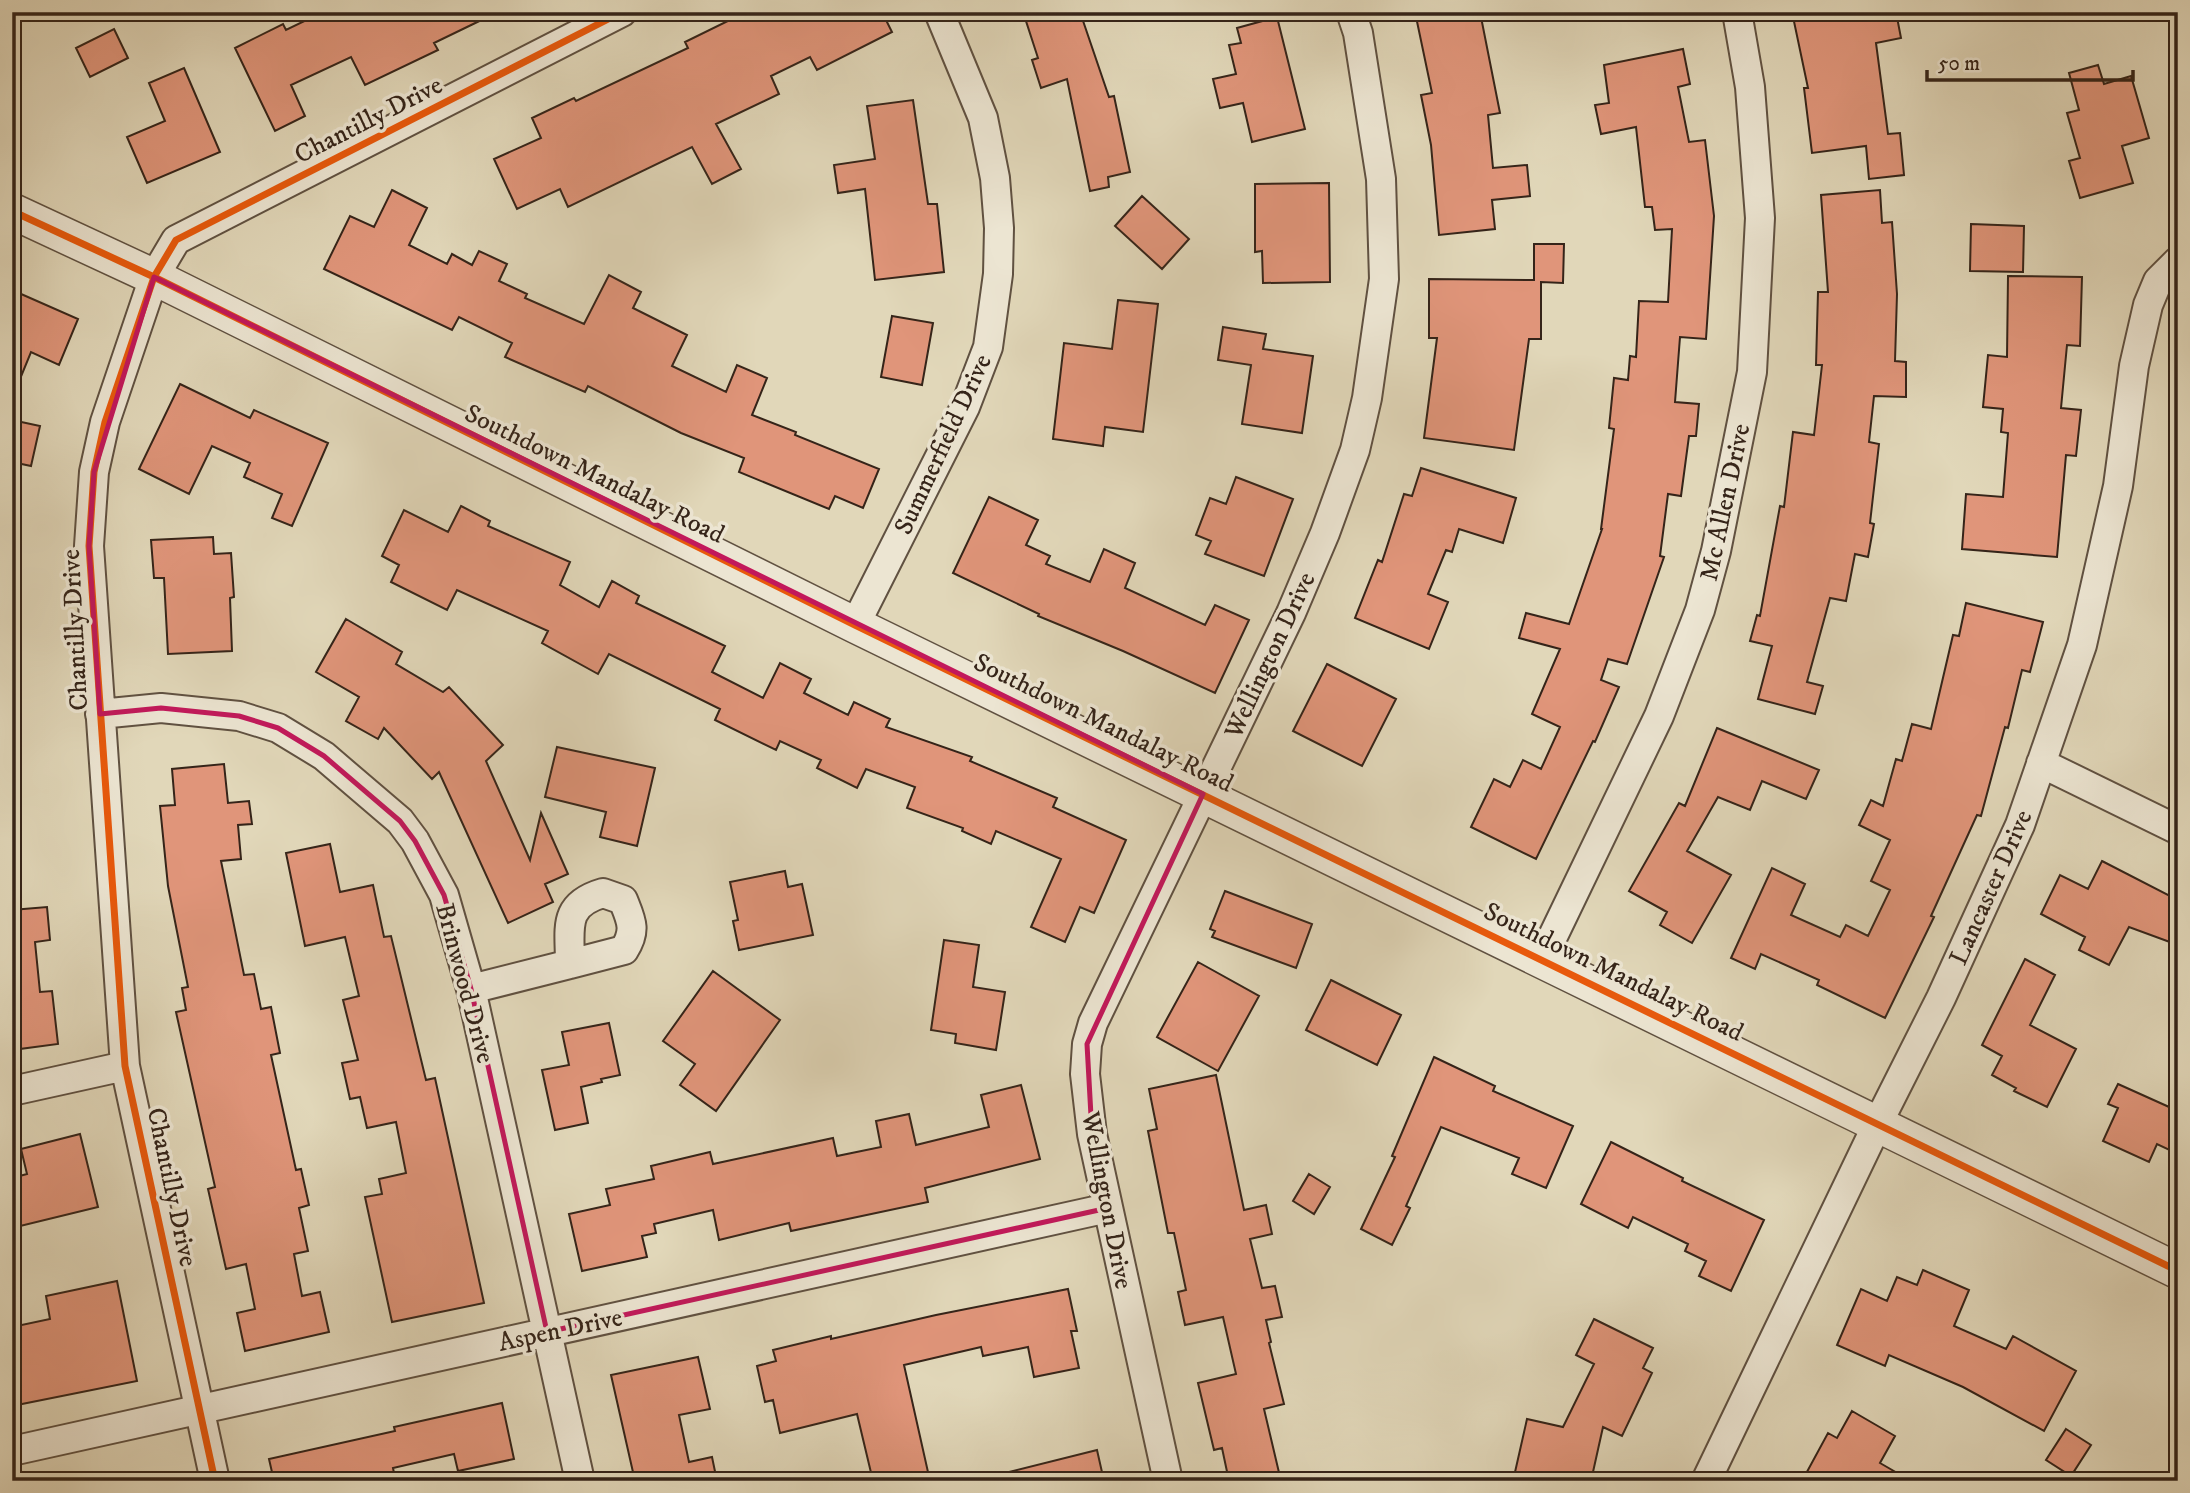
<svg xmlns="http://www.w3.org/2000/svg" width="2190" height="1493" font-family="'IM FELL DW Pica',serif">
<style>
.building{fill:#e0957a;stroke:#352419;stroke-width:2}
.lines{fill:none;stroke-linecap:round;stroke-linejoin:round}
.minor-casing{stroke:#605141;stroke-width:32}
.tertiary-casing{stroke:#605141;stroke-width:38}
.minor{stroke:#ece5d2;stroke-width:28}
.tertiary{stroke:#ece5d2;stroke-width:35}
.cycleway-casing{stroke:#ece5d2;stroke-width:11}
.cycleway{stroke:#e8590c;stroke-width:7}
.marked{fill:none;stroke:#c2185b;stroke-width:5;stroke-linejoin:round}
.labels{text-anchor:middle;stroke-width:7;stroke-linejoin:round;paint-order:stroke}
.street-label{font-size:26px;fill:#352419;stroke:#ece5d2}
</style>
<rect width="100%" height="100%" fill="#e1d7b9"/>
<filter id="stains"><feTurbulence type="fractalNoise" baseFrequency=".00286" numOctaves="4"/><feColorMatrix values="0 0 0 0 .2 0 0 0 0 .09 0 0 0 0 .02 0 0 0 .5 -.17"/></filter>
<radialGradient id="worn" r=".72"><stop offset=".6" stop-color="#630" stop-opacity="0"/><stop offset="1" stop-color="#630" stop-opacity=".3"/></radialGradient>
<path class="building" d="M323 12H498L434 43 438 50 365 85 351 57 291 85 305 116 275 131 235 48 283 24 286 30Z
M746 12H882L892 32 817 70 810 57 771 76 779 94 716 124 741 169 712 184 692 147 568 207 560 189 517 209 494 159 541 138 532 118 574 98 576 101 688 48 685 42Z
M1052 12H1080L1109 97 1114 96 1130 172 1108 177 1109 187 1090 191 1067 79 1041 88 1032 60 1038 58 1026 21Z
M1415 12H1480L1500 113 1488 115 1493 168 1527 165 1530 196 1492 200 1495 229 1439 235 1431 145 1421 95 1432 93Z
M1792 12H1896L1901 38 1876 43 1888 134 1900 133 1904 175 1869 179 1866 146 1812 153 1804 88H1808Z
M1277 17 1305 129 1252 142 1243 103 1220 108 1213 79 1236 74 1229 45 1241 43 1237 28Z
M114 29 128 58 90 77 76 48Z
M1683 49 1690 84 1678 87 1689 142 1705 140 1714 216 1706 339 1680 337 1675 402 1699 404 1696 436H1689L1681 496 1668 494 1660 556 1664 557 1627 664 1608 659 1601 680 1619 687 1595 742 1593 741 1536 859 1471 827 1494 779 1510 787 1523 760 1541 769 1560 727 1532 714 1560 649 1519 638 1526 613 1569 624 1602 529H1601L1614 429 1609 428 1614 378 1628 380 1630 356 1636 357 1639 301 1668 302 1672 229 1655 230 1652 207H1645L1636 127 1601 134 1595 105 1609 103 1604 65Z
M2098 65 2104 84 2131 76 2149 138 2122 146 2133 183 2080 198 2069 161 2080 158 2067 113 2079 110 2069 73Z
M184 68 220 152 147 183 127 137 165 121 149 83Z
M913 100 928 204H937L944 272 875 280 865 189 838 193 834 165 875 159 867 106Z
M1329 183 1330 282 1263 283 1262 251 1255 252V184Z
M392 190 427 208 409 245 447 264 452 254 472 265 479 251 507 264 499 281 527 294 525 298 584 324 609 275 641 292 633 308 687 335 672 366 726 392 737 365 767 378 752 415 796 432 795 435 879 469 863 508 835 496 829 509 739 472 744 458 681 433 588 386 585 392 505 357 512 343 459 317 452 330 324 269 350 216 374 227Z
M1880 190 1882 223 1892 222 1897 294 1895 361 1906 362V397L1874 396 1869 442 1879 444 1870 523 1874 524 1868 557 1855 554 1846 601 1830 598 1807 682 1823 686 1815 714 1758 699 1772 646 1750 641 1757 615 1760 616 1780 506 1784 507 1793 432 1814 435 1822 365H1816L1818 292H1828L1821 195Z
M1142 196 1189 239 1162 269 1115 226Z
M1971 224 2024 226 2023 272 1970 271Z
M1534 244H1564L1563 283 1541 282V339H1529L1514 450 1424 438 1437 338H1429V279L1534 280Z
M2008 276 2082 277 2080 346 2067 345 2061 408 2081 410 2076 456 2066 455 2057 557 1962 549 1966 494 2003 497 2008 433 2001 432 2003 409 1983 407 1988 355 2007 357Z
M12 290 78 319 59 365 31 352 13 396Z
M1118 300 1158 304 1143 432 1105 427 1103 446 1053 439 1064 343 1112 349Z
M892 316 933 323 922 385 881 377Z
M1223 327 1266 334 1263 349 1313 356 1302 433 1242 424 1251 365 1218 360Z
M180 384 250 418 254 410 328 443 292 526 272 518 282 494 244 477 250 463 212 446 189 494 139 469Z
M12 420 40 426 31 466 12 462Z
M1421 468 1516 498 1503 543 1459 529 1452 552 1446 550 1428 594 1448 602 1429 649 1355 618 1378 560 1382 562 1404 494 1412 496Z
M1236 477 1293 499 1264 576 1205 554 1211 541 1196 535 1210 498 1226 504Z
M989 497 1038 520 1026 545 1050 556 1046 564 1090 582 1104 549 1135 563 1125 588 1205 625 1215 605 1249 620 1215 693 1123 651 1038 616 1039 614 953 573Z
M461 506 490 521 488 526 570 562 560 585 599 607 612 581 639 596 636 603 725 646 712 672 763 698 780 663 811 679 804 693 848 715 854 702 890 719 886 727 972 757 970 761 1057 798 1053 807 1126 840 1094 913 1080 907 1065 942 1031 927 1061 859 996 831 991 844 962 831 963 828 907 808 915 787 866 769 857 788 817 768 821 760 780 741 776 750 715 720 720 709 609 654 598 674 542 643 548 631 457 590 447 610 391 582 399 565 382 556 404 510 448 532Z
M213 537 214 554 231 553 234 597 230 598 232 651 168 654 164 578H154L151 540Z
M1966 603 2043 622 2030 672 2022 670 2008 728 2005 727 1981 816 1977 815 1931 916 1934 917 1885 1018 1817 985 1819 980 1761 954 1755 969 1731 958 1772 868 1805 884 1791 915 1840 937 1846 925 1868 936 1890 890 1871 881 1890 840 1859 825 1871 800 1883 806 1896 759 1902 761 1912 724 1931 729 1953 635 1959 636Z
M346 619 402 652 396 664 443 692 449 687 503 745 486 761 530 860 541 813 568 874 545 884 553 902 508 923 439 772 432 779 384 728 378 739 346 721 359 697 316 672Z
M1327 664 1396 699 1362 766 1293 731Z
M1717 728 1819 770 1806 799 1762 781 1750 810 1718 797 1687 851 1731 875 1692 943 1660 925 1667 912 1629 891 1679 803 1685 806Z
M557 747 655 768 637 846 600 837 606 812 545 797Z
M224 764 228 803 249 801 252 824 238 825 241 859 221 861 244 975 254 974 261 1009 271 1007 280 1053 271 1055 296 1170 301 1169 309 1205 299 1208 308 1251 294 1254 302 1296 320 1292 329 1332 245 1351 237 1313 255 1309 246 1264 226 1269 208 1189 215 1187 176 1012 186 1010 182 988 188 987 168 886 160 806 175 805 172 769Z
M330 844 340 892 373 885 384 937 391 936 426 1080 435 1078 484 1303 392 1322 365 1197 382 1194 379 1179 406 1173 396 1122 367 1128 360 1097 350 1099 342 1063 358 1060 343 1000 359 996 345 937 305 946 286 853Z
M2102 861 2178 900V945L2129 927 2109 965 2079 950 2085 937 2041 914 2060 875 2088 889Z
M785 871 788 887 802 884 813 935 739 950 733 921 738 920 730 882Z
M1225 891 1312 924 1296 968 1212 937 1215 931 1210 929Z
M47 907 50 940 35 942 40 992 52 991 58 1044 12 1050V910Z
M944 940 979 945 973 987 1005 992 996 1050 955 1043 956 1034 931 1030Z
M2025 959 2055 975 2030 1025 2076 1049 2047 1107 2014 1091 2016 1088 1992 1075 2002 1056 1982 1045Z
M1198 962 1259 996 1218 1071 1157 1037Z
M713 971 780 1020 716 1111 680 1085 695 1064 663 1041Z
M1331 980 1401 1015 1377 1065 1306 1030Z
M609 1023 620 1075 601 1079 602 1082 581 1087 588 1123 555 1130 542 1070 569 1065 562 1032Z
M1434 1057 1495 1086 1493 1091 1573 1126 1546 1188 1512 1174 1519 1158 1441 1127 1406 1206 1410 1208 1392 1245 1361 1229 1395 1157 1392 1156Z
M1216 1075 1244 1210 1266 1205 1272 1234 1250 1239 1262 1288 1275 1286 1282 1317 1266 1320 1271 1342 1269 1343 1284 1404 1264 1409 1281 1481H1229L1222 1448 1214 1450 1198 1383 1236 1374 1223 1317 1185 1325 1178 1292 1186 1290 1174 1233H1168L1148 1131 1157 1129 1149 1089Z
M2118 1084 2178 1111V1154L2157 1144 2149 1162 2103 1141 2118 1108 2108 1104Z
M1021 1085 1040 1159 925 1188 928 1202 791 1231 789 1223 719 1240 713 1210 654 1224 656 1233 642 1236 647 1257 582 1271 569 1214 610 1205 606 1189 654 1179 651 1166 710 1152 713 1164 833 1138 837 1156 881 1147 876 1121 909 1114 916 1145 989 1127 981 1095Z
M80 1134 98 1207 12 1228V1178L27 1174 21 1149Z
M1611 1142 1683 1178 1682 1181 1764 1220 1731 1291 1699 1276 1706 1261 1685 1251 1688 1244 1633 1217 1628 1228 1581 1204Z
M1309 1174 1330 1187 1314 1214 1293 1201Z
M1923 1270 1969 1290 1954 1326 2006 1349 2013 1336 2076 1371 2044 1431 1963 1387 1889 1355 1885 1366 1837 1345 1861 1289 1887 1301 1897 1277 1917 1285Z
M117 1281 137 1381 12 1406V1327L50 1319 46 1296Z
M1068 1289 1077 1331H1071L1079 1368 1034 1377 1028 1347 983 1356 981 1347 904 1365 930 1481H873L857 1414 780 1433 773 1400 765 1402 757 1366 776 1361 773 1350 831 1336V1339L936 1315Z
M1594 1319 1653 1348 1643 1368 1652 1373 1622 1436 1603 1427 1591 1481H1513L1527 1419 1563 1427 1594 1364 1576 1355Z
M698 1357 710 1409 679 1415 689 1462 712 1457 717 1481H635L611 1375Z
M502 1403 514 1459 458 1471 454 1454 393 1468 395 1478 381 1481H274L269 1459 395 1431 394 1427Z
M1852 1411 1895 1436 1880 1463 1911 1481H1802L1828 1433 1837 1438Z
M2066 1429 2091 1445 2071 1476 2046 1460Z
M1097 1450 1104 1481H1006L1005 1473Z"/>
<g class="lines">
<g class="minor-casing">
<path id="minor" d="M855 625 965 407 988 347 998 274 999 228 995 178 983 118 939 12
M100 714 161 708 239 716 278 728 324 756 400 821 415 841 444 895 471 989 580 1481
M2041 763 2178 830
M603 893 623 900C631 920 637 930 624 950L570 964C570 928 562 905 603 893Z
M1542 959 1659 716 1700 610 1716 551 1752 372 1760 218 1750 87 1737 12
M471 989 570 964
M12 1091 125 1066
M12 1451 1108 1208
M215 1481 125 1066 89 546 94 472 105 422 154 277 176 240 622 12
M1168 1481 1092 1134 1085 1074 1087 1044 1093 1023 1291 613 1325 533 1355 450 1367 398 1384 279 1381 179 1358 33 1351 12
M1706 1481 1878 1123 1941 998 2020 825 2082 645 2118 486 2134 366 2148 305 2158 281 2178 261"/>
</g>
<g class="tertiary-casing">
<path id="tertiary" d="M12 211 154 277 855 625 2178 1271"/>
</g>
<use href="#minor" class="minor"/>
<use href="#tertiary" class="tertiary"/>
<g class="cycleway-casing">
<path id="cycleway" d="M12 211 154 277 855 625 2178 1271
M215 1481 125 1066 89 546 94 472 105 422 154 277 176 240 622 12"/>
</g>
<use href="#cycleway" class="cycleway"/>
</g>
<path class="marked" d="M154 277 1203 794 1087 1044 1092 1134 1108 1208 547 1332 471 989 444 895 415 841 400 821 324 756 278 728 239 716 161 708 100 714 89 546 94 472Z"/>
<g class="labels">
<g class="street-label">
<text transform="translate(368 119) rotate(-27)" y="9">Chantilly Drive</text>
<text transform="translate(942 444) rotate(-65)" y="9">Summerfield Drive</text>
<text transform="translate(595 473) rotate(26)" y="9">Southdown Mandalay Road</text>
<text transform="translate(1724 502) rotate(-78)" y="9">Mc Allen Drive</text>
<text transform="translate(74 630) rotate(-93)" y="9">Chantilly Drive</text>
<text transform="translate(1269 655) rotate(-65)" y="9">Wellington Drive</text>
<text transform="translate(1104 722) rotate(26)" y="9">Southdown Mandalay Road</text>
<text transform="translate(1990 887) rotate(-66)" y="9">Lancaster Drive</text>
<text transform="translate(1614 971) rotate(26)" y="9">Southdown Mandalay Road</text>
<text transform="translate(466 983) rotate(75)" y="9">Brinwood Drive</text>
<text transform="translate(173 1187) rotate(78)" y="9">Chantilly Drive</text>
<text transform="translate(1108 1200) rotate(79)" y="9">Wellington Drive</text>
<text transform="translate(560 1329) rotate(-12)" y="9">Aspen Drive</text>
</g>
</g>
<rect width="2190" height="1493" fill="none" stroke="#e1d7b9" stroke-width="42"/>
<rect x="14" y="14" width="2162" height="1465" fill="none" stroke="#352419" stroke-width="3.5"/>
<rect x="21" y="21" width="2148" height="1451" fill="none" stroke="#352419" stroke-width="2"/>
<path d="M1927 70v10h206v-10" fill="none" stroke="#352419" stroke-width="3.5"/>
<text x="1938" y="70" font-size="21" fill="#352419" stroke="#ece5d2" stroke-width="5" paint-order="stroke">50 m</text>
<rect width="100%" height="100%" filter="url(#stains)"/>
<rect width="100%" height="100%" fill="url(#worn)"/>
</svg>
